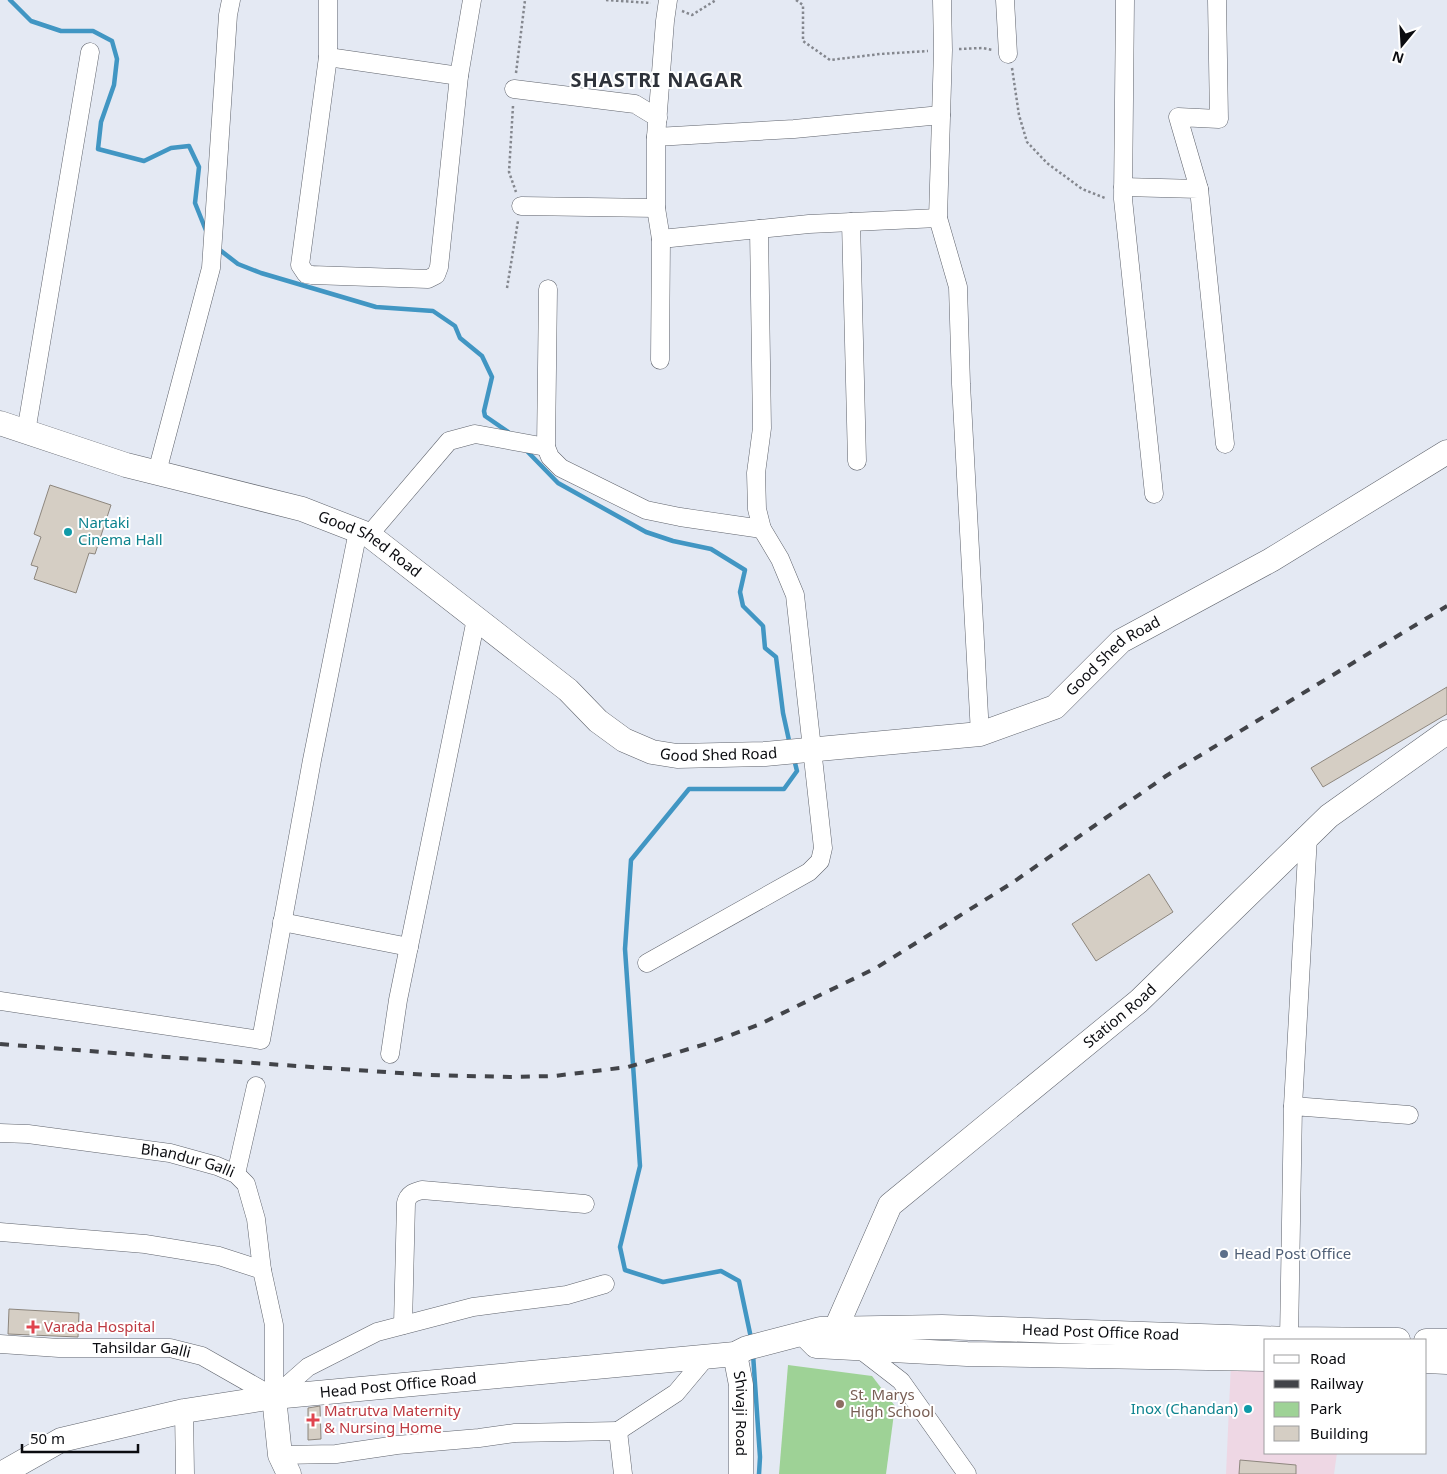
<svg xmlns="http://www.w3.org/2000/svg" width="1447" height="1474" font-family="'Noto Sans',sans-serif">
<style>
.commercial{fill:#eed7e4}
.green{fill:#9ed296}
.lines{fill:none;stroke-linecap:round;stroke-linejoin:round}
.stream{stroke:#4196c3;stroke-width:4.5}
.building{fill:#d5cec4;stroke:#8d867d}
.street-casing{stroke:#5f636c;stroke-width:19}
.secondary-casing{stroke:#5f636c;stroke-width:25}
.path{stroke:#84878e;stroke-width:2.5;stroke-dasharray:2.5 2.5;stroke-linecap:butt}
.street{stroke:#fff;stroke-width:18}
.secondary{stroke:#fff;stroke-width:24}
.rail{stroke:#424449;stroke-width:4;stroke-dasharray:9 9;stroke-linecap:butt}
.culture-dot{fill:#0f9aa8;stroke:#fff;stroke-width:2}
.service-dot{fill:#5c6f8a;stroke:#fff;stroke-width:2}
.health-dot{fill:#e0444e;stroke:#fff;stroke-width:2}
.education-dot{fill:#8d6e63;stroke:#fff;stroke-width:2}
.labels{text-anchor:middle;stroke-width:4;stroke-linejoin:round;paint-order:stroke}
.culture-label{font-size:15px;fill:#0d838f;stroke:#fff;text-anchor:start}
.street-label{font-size:15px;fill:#0b0c10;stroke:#fff}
.service-label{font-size:15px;fill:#4e5e75;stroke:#fff;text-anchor:start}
.health-label{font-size:15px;fill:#be3a42;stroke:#fff;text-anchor:start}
.education-label{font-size:15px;fill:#785e54;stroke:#fff;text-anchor:start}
.district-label{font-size:20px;font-weight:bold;letter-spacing:1px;fill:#2e323a;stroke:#fff}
</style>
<rect width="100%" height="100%" fill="#e4e9f3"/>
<path class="commercial" d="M1231 1363 1266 1364V1453H1337L1334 1474H1226Z"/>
<path class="green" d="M788 1365 872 1376 895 1406 886 1474H779Z"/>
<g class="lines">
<path class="stream" d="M10 0 31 21 61 31H93L112 41 117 59 114 85 101 122 98 149 144 161 171 148 189 146 199 167 195 203 207 233
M216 247 238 264 261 273 376 307 433 311 455 326 460 338 482 356 492 377 484 411 485 416 511 434
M525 449 558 483 646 532 673 541 711 549 745 570 740 592 743 606 763 626 765 648 776 657 783 713 790 745
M751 1338 739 1281 721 1271 663 1282 625 1270 620 1247 640 1166 625 949 631 860 689 789H784L797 771 794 759
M753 1354 760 1457 759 1474"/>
</g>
<path class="building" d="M50 485 111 505 95 554 89 553 76 593 34 579 38 567 31 565 41 537 34 534Z
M1447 687V714L1323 787 1311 768Z
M1149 874 1173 912 1096 961 1072 924Z
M9 1309 79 1313 78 1337 8 1334Z
M320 1406 321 1439 308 1440V1408Z
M1240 1460 1296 1465V1474H1239Z"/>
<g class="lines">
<g class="street-casing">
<g id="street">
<path d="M328 0V57L300 265 306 274 312 275 428 279 436 275 439 267 459 76 472 0"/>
<path d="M942 0 943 50 938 218 958 287 961 384 980 734"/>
<path d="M1005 0 1008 54"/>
<path d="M1125 0 1123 199 1154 494"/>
<path d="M328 57 459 76"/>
<path d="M514 89 635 104 658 118"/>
<path d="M656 137 794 129 941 115"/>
<path d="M1123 187 1199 189 1225 444"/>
<path d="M1199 189 1178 117 1219 119 1217 0"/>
<path d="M521 206 656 208"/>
<path d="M851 222 857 461"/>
<path d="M661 239 809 224 938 218"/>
<path d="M548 289 546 447 550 457 561 468 646 510 680 517 762 529"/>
<path d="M660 360 661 239 656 208V137L665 21 668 0"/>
<path d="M26 432 90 52"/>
<path d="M157 472 211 268 228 15 231 0"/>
<path d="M369 535 449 441 475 434 546 447"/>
<path d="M282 922 409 947"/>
<path d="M647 963 809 872 820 861 823 848 795 595 780 559 762 529 757 509 756 473 762 428 759 229"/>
<path d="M0 1001 261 1040 312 760 358 531"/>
<path d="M390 1054 398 1000 476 619"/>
<path d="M1293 1106 1308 836"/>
<path id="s1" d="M0 1133 28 1134 170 1153 217 1166 236 1174 246 1184 256 1219 262 1270 274 1325V1397"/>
<path d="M236 1174 256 1086"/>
<path d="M0 1232 145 1244 219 1256 262 1270"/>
<path d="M403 1325 406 1203C408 1194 414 1192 422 1190L585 1204"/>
<path d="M1289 1339 1293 1106 1409 1115"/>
<path id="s2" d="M0 1344 59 1348H170L202 1356 274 1397"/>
<path d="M857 1347 901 1381 967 1474"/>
<path d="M274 1397 308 1367 377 1332 473 1307 567 1295 605 1284"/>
<path d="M184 1411 185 1474"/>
<path d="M618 1431 676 1393 707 1356"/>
<path d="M280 1455 336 1454 397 1445 479 1438 515 1433 618 1431 623 1474"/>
</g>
</g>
<g class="secondary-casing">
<g id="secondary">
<path id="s3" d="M0 423 126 465 302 509 369 535 568 690 598 721 624 740 652 752 677 756 765 754 980 734 1055 707 1121 641 1271 560 1447 452"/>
<path id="s4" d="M836 1328 890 1205 1139 1001 1329 816 1447 732"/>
<path d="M804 1334 816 1346 967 1354 1266 1359"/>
<path d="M1426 1341H1447"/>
<path id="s5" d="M735 1354 741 1385V1474"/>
<path d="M1426 1361 1447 1362"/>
<path d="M274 1397 280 1455 289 1474"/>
<path id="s6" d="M1 1474 61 1440 184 1411 274 1397 735 1354 747 1348 820 1329 942 1327 1289 1339 1398 1340"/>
</g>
</g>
<path class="path" d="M606 0 651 3
M796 0 803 5V41L830 60 880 54 928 51
M682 11 692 15 716 0
M959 49 982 48 993 50
M1012 68 1019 115 1027 142 1047 163 1082 189 1105 198
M516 73 525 0
M513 106 509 172 516 192
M507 288 518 221"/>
<use href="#street" class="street"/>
<use href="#secondary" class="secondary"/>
<path class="rail" d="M0 1044 166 1057 429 1075 511 1077 554 1076 628 1067 709 1043 758 1025 876 968 1012 883 1166 776 1447 606"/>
</g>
<g class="culture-dot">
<circle cx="68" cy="532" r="5"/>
<circle cx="1248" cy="1409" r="5"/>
</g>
<circle class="service-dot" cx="1224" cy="1254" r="5"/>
<g class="health-dot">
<path d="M30.5 1319.5h5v5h5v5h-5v5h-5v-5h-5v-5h5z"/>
<path d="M310.5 1412.5h5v5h5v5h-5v5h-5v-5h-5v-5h5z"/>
</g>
<circle class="education-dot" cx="840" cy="1404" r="5"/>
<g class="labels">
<g class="culture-label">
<text x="78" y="528">Nartaki<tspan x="78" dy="17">Cinema Hall</tspan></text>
<text x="1238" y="1414" text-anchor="end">Inox (Chandan)</text>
</g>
<g class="street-label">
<text dy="5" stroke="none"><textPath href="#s3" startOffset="391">Good Shed Road</textPath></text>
<text dy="5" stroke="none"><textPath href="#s3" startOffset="1231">Good Shed Road</textPath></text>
<text dy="5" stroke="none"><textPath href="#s3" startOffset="811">Good Shed Road</textPath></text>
<text dy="5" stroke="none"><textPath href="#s4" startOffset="432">Station Road</textPath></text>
<text dy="5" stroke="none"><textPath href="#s1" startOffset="190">Bhandur Galli</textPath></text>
<text dy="5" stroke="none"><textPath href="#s6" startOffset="1119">Head Post Office Road</textPath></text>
<text dy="5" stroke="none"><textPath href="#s2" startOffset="142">Tahsildar Galli</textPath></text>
<text dy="5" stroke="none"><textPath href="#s6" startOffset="411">Head Post Office Road</textPath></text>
<text dy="5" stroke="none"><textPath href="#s5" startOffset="60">Shivaji Road</textPath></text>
</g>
<g class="service-label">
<text x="1234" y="1259">Head Post Office</text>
</g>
<g class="health-label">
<text x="44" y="1332">Varada Hospital</text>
<text x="324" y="1416">Matrutva Maternity<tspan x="324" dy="17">&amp; Nursing Home</tspan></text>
</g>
<g class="education-label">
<text x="850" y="1400">St. Marys<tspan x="850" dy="17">High School</tspan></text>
</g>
<g class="district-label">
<text x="657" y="87">SHASTRI NAGAR</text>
</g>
</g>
<rect x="1264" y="1339" width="162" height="115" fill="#ffffff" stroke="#9d9e9f"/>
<rect x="1274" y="1355" width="25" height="8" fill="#ffffff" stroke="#9d9e9f"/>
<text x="1310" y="1364" font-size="15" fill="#0b0c10">Road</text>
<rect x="1274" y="1380" width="25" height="8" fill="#424449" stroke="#9d9e9f"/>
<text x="1310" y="1389" font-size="15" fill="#0b0c10">Railway</text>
<rect x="1274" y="1402" width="25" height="15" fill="#9ed296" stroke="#9d9e9f"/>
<text x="1310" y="1414" font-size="15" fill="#0b0c10">Park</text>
<rect x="1274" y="1426" width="25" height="15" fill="#d5cec4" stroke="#9d9e9f"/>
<text x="1310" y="1439" font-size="15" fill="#0b0c10">Building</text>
<g transform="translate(1402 45) rotate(198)" stroke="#ffffff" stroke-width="4" paint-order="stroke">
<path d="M0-4L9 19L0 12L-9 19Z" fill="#0b0c10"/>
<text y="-8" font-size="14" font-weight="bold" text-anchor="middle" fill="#0b0c10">N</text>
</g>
<path d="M22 1444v8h116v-8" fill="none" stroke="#0b0c10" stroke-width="2.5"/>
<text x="30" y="1444" font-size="15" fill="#0b0c10" stroke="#ffffff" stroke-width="4" paint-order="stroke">50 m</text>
</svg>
